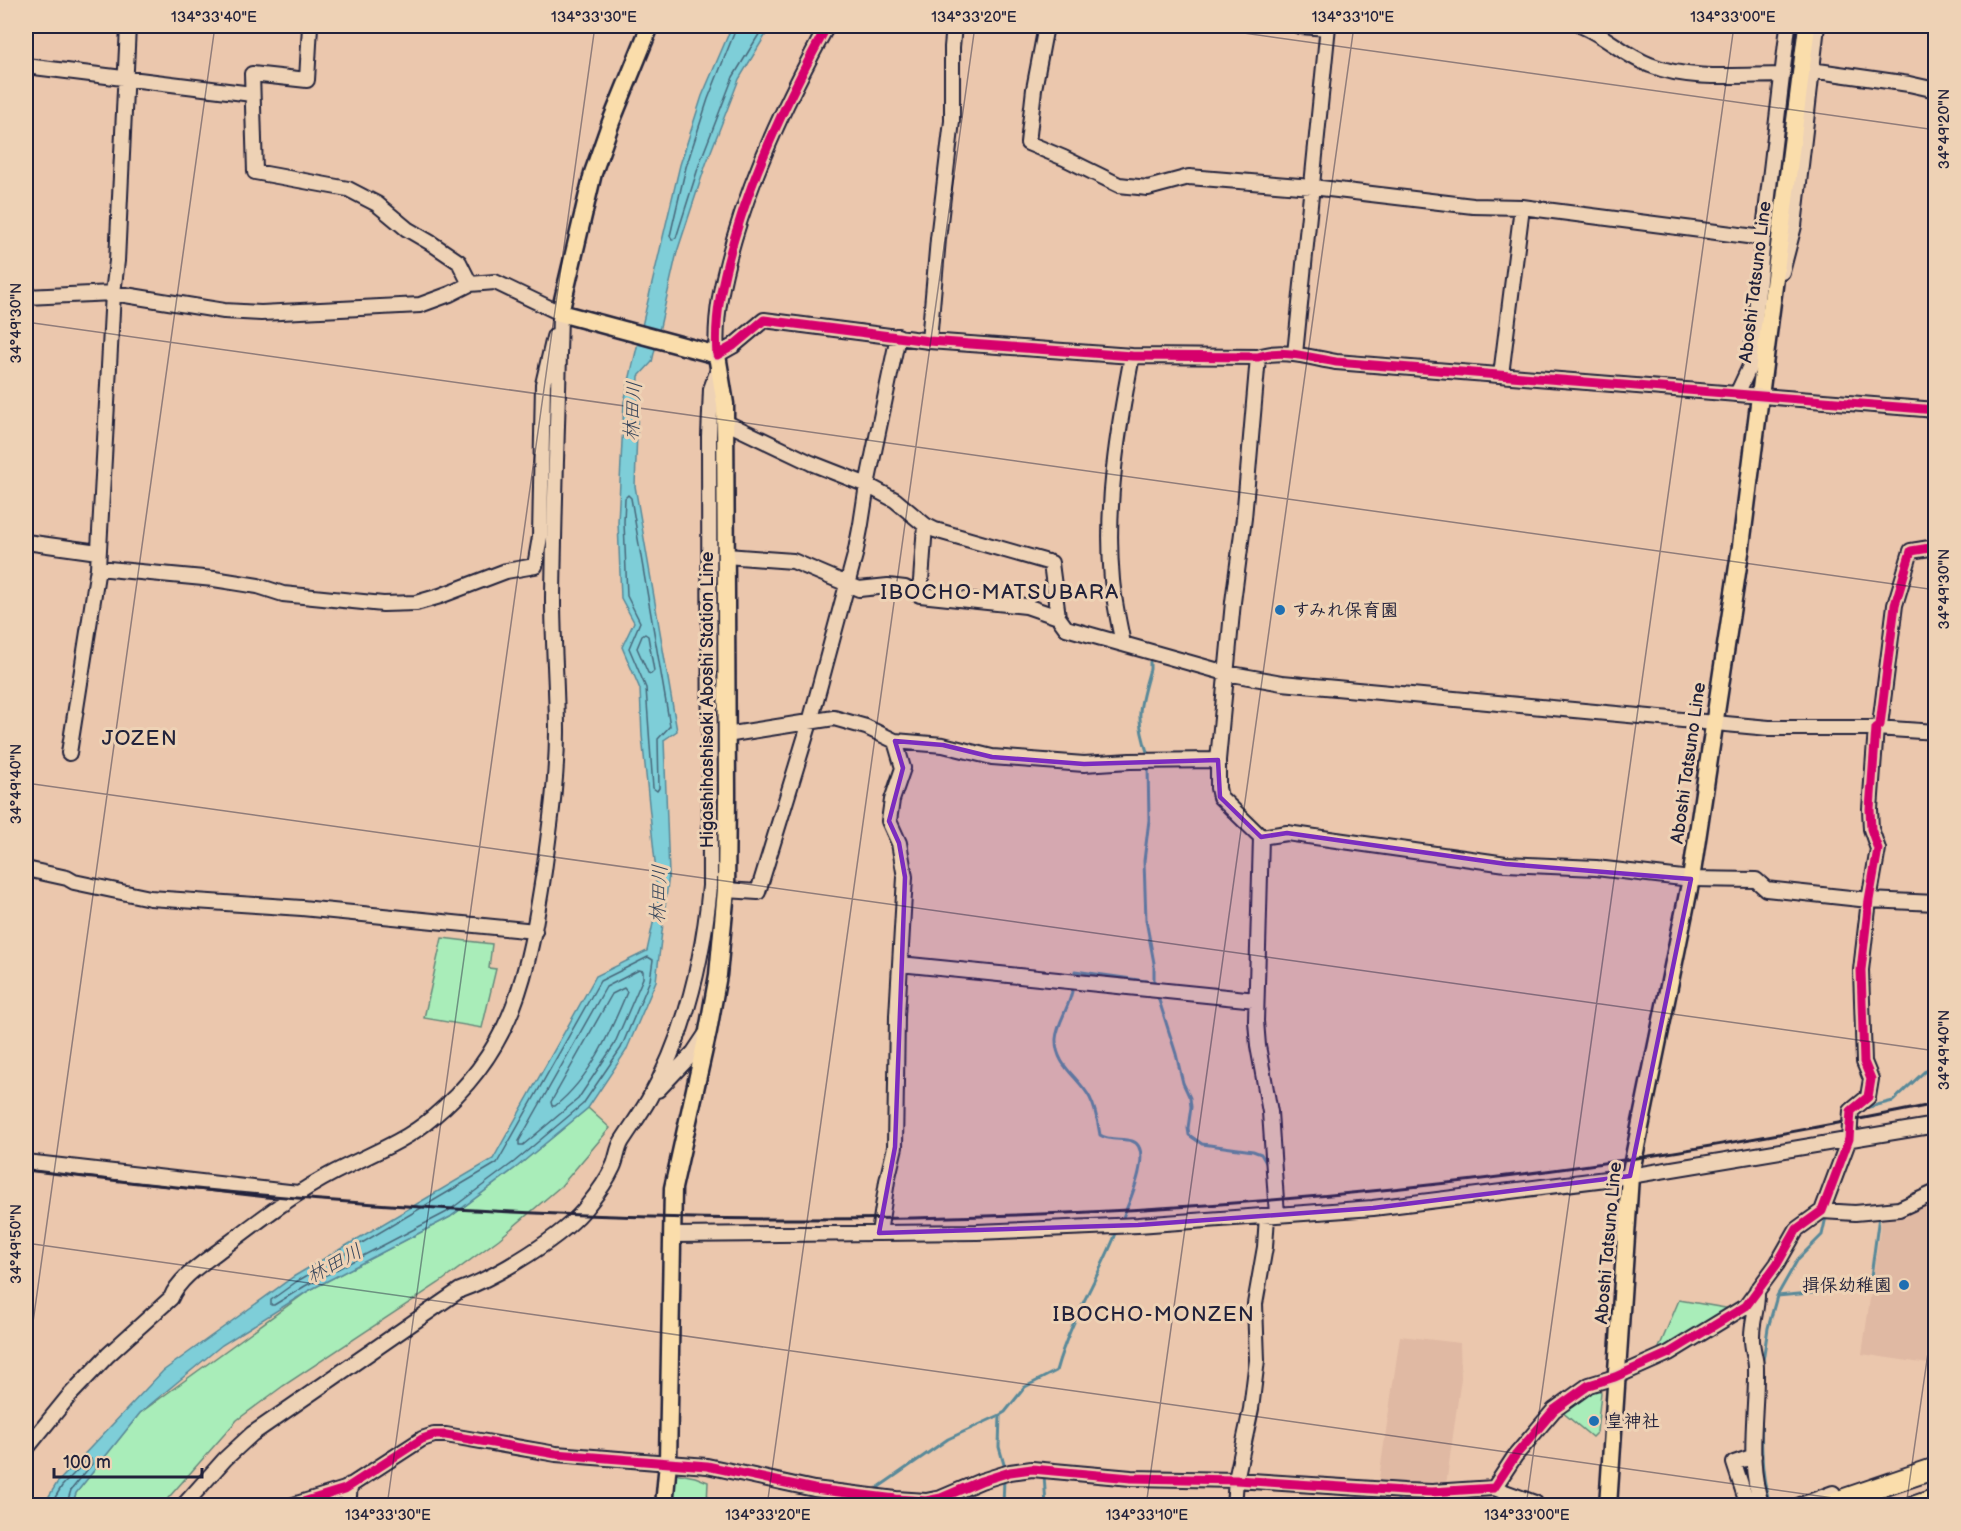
<svg xmlns="http://www.w3.org/2000/svg" width="1961" height="1531" font-family="'Balsamiq Sans','Klee One',sans-serif">
<style>
.built{fill:#e0b9a3}
.green{fill:#a9edb9;stroke:#66887a;stroke-width:1.5}
.water{fill:#7eced8;stroke:#598999;stroke-width:1.5}
.lines{fill:none;stroke-linecap:round;stroke-linejoin:round}
.shore{stroke:#47677a;stroke-width:1.5}
.stream{stroke:#598999;stroke-width:3}
.minor-casing{stroke:#22223b;stroke-width:18}
.major-casing{stroke:#22223b;stroke-width:21}
.highway-casing{stroke:#22223b;stroke-width:24}
.minor{stroke:#eed2b5;stroke-width:14}
.major{stroke:#faddab;stroke-width:16}
.highway{stroke:#faddab;stroke-width:20}
.rail{stroke:#22223b;stroke-width:3}
.cycleway-casing{stroke:#eed2b5;stroke-width:13}
.cycleway{stroke:#d6006c;stroke-width:9}
.marked{fill:#7b2cbf;fill-opacity:0.2;stroke:#7b2cbf;stroke-width:4.5;stroke-linejoin:round}
.ticks{fill:none;stroke:#22223b;stroke-width:1.5;stroke-opacity:0.45}
.poi-dot{fill:#1f6fb2;stroke:#eed2b5;stroke-width:2}
.labels{text-anchor:middle;stroke-width:6;stroke-linejoin:round;paint-order:stroke}
.street-label{font-size:18px;fill:#22223b;stroke:#eed2b5}
.poi-label{font-size:18px;font-weight:bold;fill:#22223b;stroke:#eed2b5;text-anchor:start}
.water-label{font-size:20px;font-style:italic;fill:#34445a;stroke:#eed2b5}
.quarter-label{font-size:21px;letter-spacing:1.5px;fill:#22223b;stroke:#eed2b5}
.neatline{fill:none;stroke:#22223b;stroke-width:2}
.ticks-label{font-size:15px;text-anchor:middle;fill:#22223b}
</style>
<rect width="100%" height="100%" fill="#ebc7ad"/>
<filter id="ink" filterUnits="userSpaceOnUse"><feTurbulence type="fractalNoise" baseFrequency=".0167" numOctaves="2"/><feDisplacementMap in="SourceGraphic" scale="12" xChannelSelector="R" yChannelSelector="G"/><feConvolveMatrix kernelMatrix="1 2 1 2 8 2 1 2 1" color-interpolation-filters="sRGB"/></filter>
<g filter="url(#ink)">
<path class="built" d="M1935 1196V1365L1862 1354 1882 1216Z
M1400 1336 1460 1343 1461 1378 1446 1485H1378Z
M1370 1495 1397 1497V1505L1369 1506Z"/>
<path class="green" d="M442 938 492 944 489 968 496 969 482 1028 424 1018Z
M588 1108 610 1128 561 1186 499 1239 439 1283 283 1386 237 1420 162 1505 72 1506 76 1493 140 1413 308 1291 450 1217 518 1166Z
M1679 1300 1731 1309 1656 1355Z
M1596 1388 1601 1392 1597 1432 1592 1437 1561 1411Z
M674 1473 695 1477 708 1482 707 1504 671 1506Z"/>
<path class="water" d="M732 26H771L739 79 706 164 677 252 652 362 639 376 635 486 677 731 664 740 669 874 656 981 626 1051 588 1108 518 1166 450 1217 308 1291 222 1345 140 1413 76 1493 72 1505 43 1506 57 1483 163 1371 293 1277 493 1159 596 976 647 951 657 905 655 862 642 736 640 689 622 647 634 622 621 598 618 522 624 402 680 165 702 96Z"/>
<g class="lines">
<path class="shore" d="M737 26 708 99 686 167 670 236 672 239 676 238 700 162 733 77 764 26
M628 495 631 498 670 726 658 739 659 788 657 791 653 788 646 688 629 648 640 622 627 596 624 522 625 498Z
M645 634 648 636 654 671 651 674 648 673 637 648 642 636Z
M648 957 653 960 650 980 621 1048 583 1104 514 1162 447 1212 305 1286 274 1305H271V1300L296 1282 497 1163 600 981Z
M639 970 643 971V978L614 1045 578 1099 523 1145H519V1141L606 987Z
M624 988 627 992C610 1033 591 1077 555 1106H552L551 1102 612 994Z
M50 1506 62 1486 87 1460 91 1459 92 1464 71 1490 66 1506"/>
<path class="stream" d="M1148 755C1135 716 1139 708 1150 669V662
M1148 765 1149 820 1144 861 1146 920 1154 963V985
M1074 979 1075 971 1153 982
M1073 985C1072 1004 1057 1022 1056 1039 1055 1066 1079 1077 1090 1098 1096 1109 1098 1123 1100 1135 1109 1141 1121 1138 1132 1141 1155 1148 1127 1207 1121 1222
M1157 994 1176 1054 1183 1083 1190 1098 1191 1107 1188 1128 1189 1135 1202 1144 1253 1151 1261 1154 1268 1166
M1865 1108 1893 1101 1924 1072 1936 1067
M1777 1296 1855 1289 1870 1284 1879 1216
M1762 1367 1768 1328 1777 1296 1798 1259 1822 1235 1826 1217
M1761 1413C1762 1443 1760 1477 1771 1506
M1005 1468 999 1447 1000 1415 1005 1412 1025 1387 1056 1371C1070 1320 1098 1279 1117 1231
M1044 1475 1046 1506
M873 1491 948 1439 1000 1415
M783 1506 786 1500 800 1506
M848 1506 863 1500
M1003 1506 1004 1478
M1398 1506V1500"/>
<g class="minor-casing">
<path id="minor" d="M310 26 307 80 252 74 255 172 348 189 377 204 407 229 431 243 459 262 470 284
M827 26C790 94 756 164 734 239 723 277 714 315 717 355L733 346 764 320 929 341 1132 356 1258 357C1283 348 1311 358 1336 362L1936 410
M1046 26 1034 89 1028 143 1064 158 1119 185 1148 188 1189 177 1312 187 1473 206 1522 207
M1300 26 1328 28
M1582 26C1606 36 1625 56 1650 65 1689 81 1742 75 1783 75
M26 66 252 94
M1811 70 1909 84 1936 90
M1782 272 1794 226 1817 26
M26 297 113 293 224 311 261 313 420 305 450 294 470 284 495 282 560 313
M929 341 938 239 952 121V47L954 26
M1295 354 1328 26
M1258 357 1244 518 1233 602 1218 760V788L1220 797 1261 837 1256 1021 1258 1046 1270 1112 1277 1215
M1501 375 1522 207 1763 238
M1737 394 1751 364 1763 238 1788 26
M725 422 811 463 867 485 895 500 925 525 935 530 1051 563 1058 617
M26 542 98 552
M726 556 793 561 859 589 888 586 905 588 920 595 1026 606 1058 617 1066 628 1226 673 1282 683 1769 728H1876L1936 732
M98 568 214 579 258 586 283 594 383 604 416 603 440 596 506 571 535 566 540 537 543 384 554 337
M920 595 925 525
M1123 644C1119 623 1114 602 1112 580 1105 505 1118 429 1132 356
M726 735 834 718 866 727 895 741 943 745 992 757 1084 764 1130 761 1218 760
M69 753 98 568 113 293 117 261 128 26
M1261 837 1287 833 1506 864 1596 868 1691 879 1756 880 1766 889 1869 900 1936 903
M26 869 67 878 74 882 150 898 302 908 535 931
M726 890 758 892 810 722 855 555 861 524 867 485 898 336
M900 964 1256 1000
M658 1090 694 1052 706 1034
M26 1162 298 1193
M1822 1211 1855 1213 1899 1209 1936 1192
M879 1233 887 1181 895 1147 897 1016 905 877 899 843 889 821 892 800 903 768 895 741
M672 1235 977 1232 1138 1225 1373 1208 1630 1176 1936 1125
M1757 1290C1758 1307 1752 1320 1752 1336 1751 1347 1756 1357 1756 1368 1757 1413 1746 1462 1762 1506
M26 1449 69 1396 108 1355 171 1298C179 1278 203 1263 220 1250 257 1222 294 1193 335 1172 368 1155 403 1143 432 1118 515 1049 528 973 544 871 550 825 557 779 557 732 557 688 553 643 553 599 554 503 558 408 560 313
M1494 1488 1535 1503V1506
M183 1506 225 1459 252 1434 460 1290C496 1277 565 1236 588 1205 597 1194 607 1180 613 1167 617 1159 617 1149 622 1141 631 1127 641 1113 649 1099 686 1034 703 959 710 886L709 436 711 389 719 367
M290 1506 345 1489 422 1439 434 1435H446L556 1454 707 1466 814 1489 896 1499 926 1501 941 1498 981 1481 1010 1472 1032 1469 1131 1478 1236 1480 1404 1491 1432 1492 1494 1488 1515 1456 1554 1410 1589 1385 1615 1377 1669 1353 1746 1306 1777 1264 1797 1229 1822 1211 1849 1139 1851 1111 1868 1097 1871 1079 1864 1062 1861 970 1869 900 1878 849 1871 829 1870 809 1876 728 1880 725 1895 605 1911 551 1936 547
M348 1506 350 1485
M1234 1506 1236 1480 1251 1409 1257 1360 1255 1304 1265 1247 1267 1216
M1748 1506 1734 1463 1754 1456
M1798 1506 1833 1493"/>
</g>
<g class="major-casing">
<path id="major" d="M650 26 611 122 593 173 560 313 717 355 725 404 727 796 726 890 718 975 708 1031 673 1188 668 1462 664 1506
M1608 1506 1630 1176 1691 879 1741 546 1807 26"/>
</g>
<g class="highway-casing">
<path id="highway" d="M1824 1506 1936 1468
M1916 1506 1936 1499"/>
</g>
<use href="#minor" class="minor"/>
<use href="#major" class="major"/>
<use href="#highway" class="highway"/>
<path class="rail" d="M26 1170C530 1233 1041 1237 1546 1171 1676 1154 1806 1130 1936 1104"/>
<g class="cycleway-casing">
<path id="cycleway" d="M827 26C790 94 756 164 734 239 723 277 714 315 717 355L733 346 764 320 929 341 1132 356 1258 357C1283 348 1311 358 1336 362L1936 410
M290 1506 345 1489 422 1439 434 1435H446L556 1454 707 1466 814 1489 896 1499 926 1501 941 1498 981 1481 1010 1472 1032 1469 1131 1478 1236 1480 1404 1491 1432 1492 1494 1488 1515 1456 1554 1410 1589 1385 1615 1377 1669 1353 1746 1306 1777 1264 1797 1229 1822 1211 1849 1139 1851 1111 1868 1097 1871 1079 1864 1062 1861 970 1869 900 1878 849 1871 829 1870 809 1876 728 1880 725 1895 605 1911 551 1936 547"/>
</g>
<use href="#cycleway" class="cycleway"/>
</g>
</g>
<path class="marked" d="M895 741 943 745 992 757 1084 764 1218 760 1220 797 1261 837 1287 833 1506 864 1691 879 1630 1176 1373 1208 1138 1225 879 1233 895 1147 905 877 899 843 889 821 903 768Z"/>
<path class="ticks" d="M1194 26 1936 130M26 322 1936 590M26 783 1936 1051M26 1243 1890 1506M26 1372 215 26M387 1506 595 26M767 1506 975 26M1146 1506 1354 26M1526 1506 1734 26M1906 1506 1936 1297"/>
<g class="poi-dot">
<circle cx="1280" cy="610" r="6"/>
<circle cx="1904" cy="1285" r="6"/>
<circle cx="1594" cy="1421" r="6"/>
</g>
<g class="labels">
<g class="street-label">
<text transform="translate(1755 282) rotate(-83)" y="6">Aboshi Tatsuno Line</text>
<text transform="translate(707 700) rotate(-90)" y="6">Higashihashisaki Aboshi Station Line</text>
<text transform="translate(1688 763) rotate(-82)" y="6">Aboshi Tatsuno Line</text>
<text transform="translate(1608 1243) rotate(-85)" y="6">Aboshi Tatsuno Line</text>
</g>
<g class="poi-label">
<text x="1292" y="616">すみれ保育園</text>
<text x="1892" y="1291" text-anchor="end">揖保幼稚園</text>
<text x="1606" y="1427">皇神社</text>
</g>
<g class="water-label">
<text transform="translate(632 411) rotate(-86)" y="7">林田川</text>
<text transform="translate(658 894) rotate(-87)" y="7">林田川</text>
<text transform="translate(334 1263) rotate(-28)" y="7">林田川</text>
</g>
<g class="quarter-label">
<text x="1000" y="599">IBOCHO-MATSUBARA</text>
<text x="140" y="745">JOZEN</text>
<text x="1154" y="1321">IBOCHO-MONZEN</text>
</g>
</g>
<rect width="1961" height="1531" fill="none" stroke="#eed2b5" stroke-width="66"/>
<path d="M54 1468v9h148v-9" fill="none" stroke="#22223b" stroke-width="3"/>
<text x="63" y="1468" font-size="18" fill="#22223b" stroke="#eed2b5" stroke-width="4.5" paint-order="stroke">100 m</text>
<rect x="33" y="33" width="1895" height="1465" class="neatline"/>
<g class="ticks-label">
<text x="214" y="22">134°33'40"E</text>
<text x="594" y="22">134°33'30"E</text>
<text x="974" y="22">134°33'20"E</text>
<text x="1353" y="22">134°33'10"E</text>
<text x="1733" y="22">134°33'00"E</text>
<text transform="translate(1944 129) rotate(-90)" y="5">34°49'20"N</text>
<text transform="translate(16 323) rotate(-90)" y="5">34°49'30"N</text>
<text transform="translate(1944 589) rotate(-90)" y="5">34°49'30"N</text>
<text transform="translate(16 784) rotate(-90)" y="5">34°49'40"N</text>
<text transform="translate(1944 1050) rotate(-90)" y="5">34°49'40"N</text>
<text transform="translate(16 1244) rotate(-90)" y="5">34°49'50"N</text>
<text x="388" y="1520">134°33'30"E</text>
<text x="768" y="1520">134°33'20"E</text>
<text x="1147" y="1520">134°33'10"E</text>
<text x="1527" y="1520">134°33'00"E</text>
</g>
</svg>
